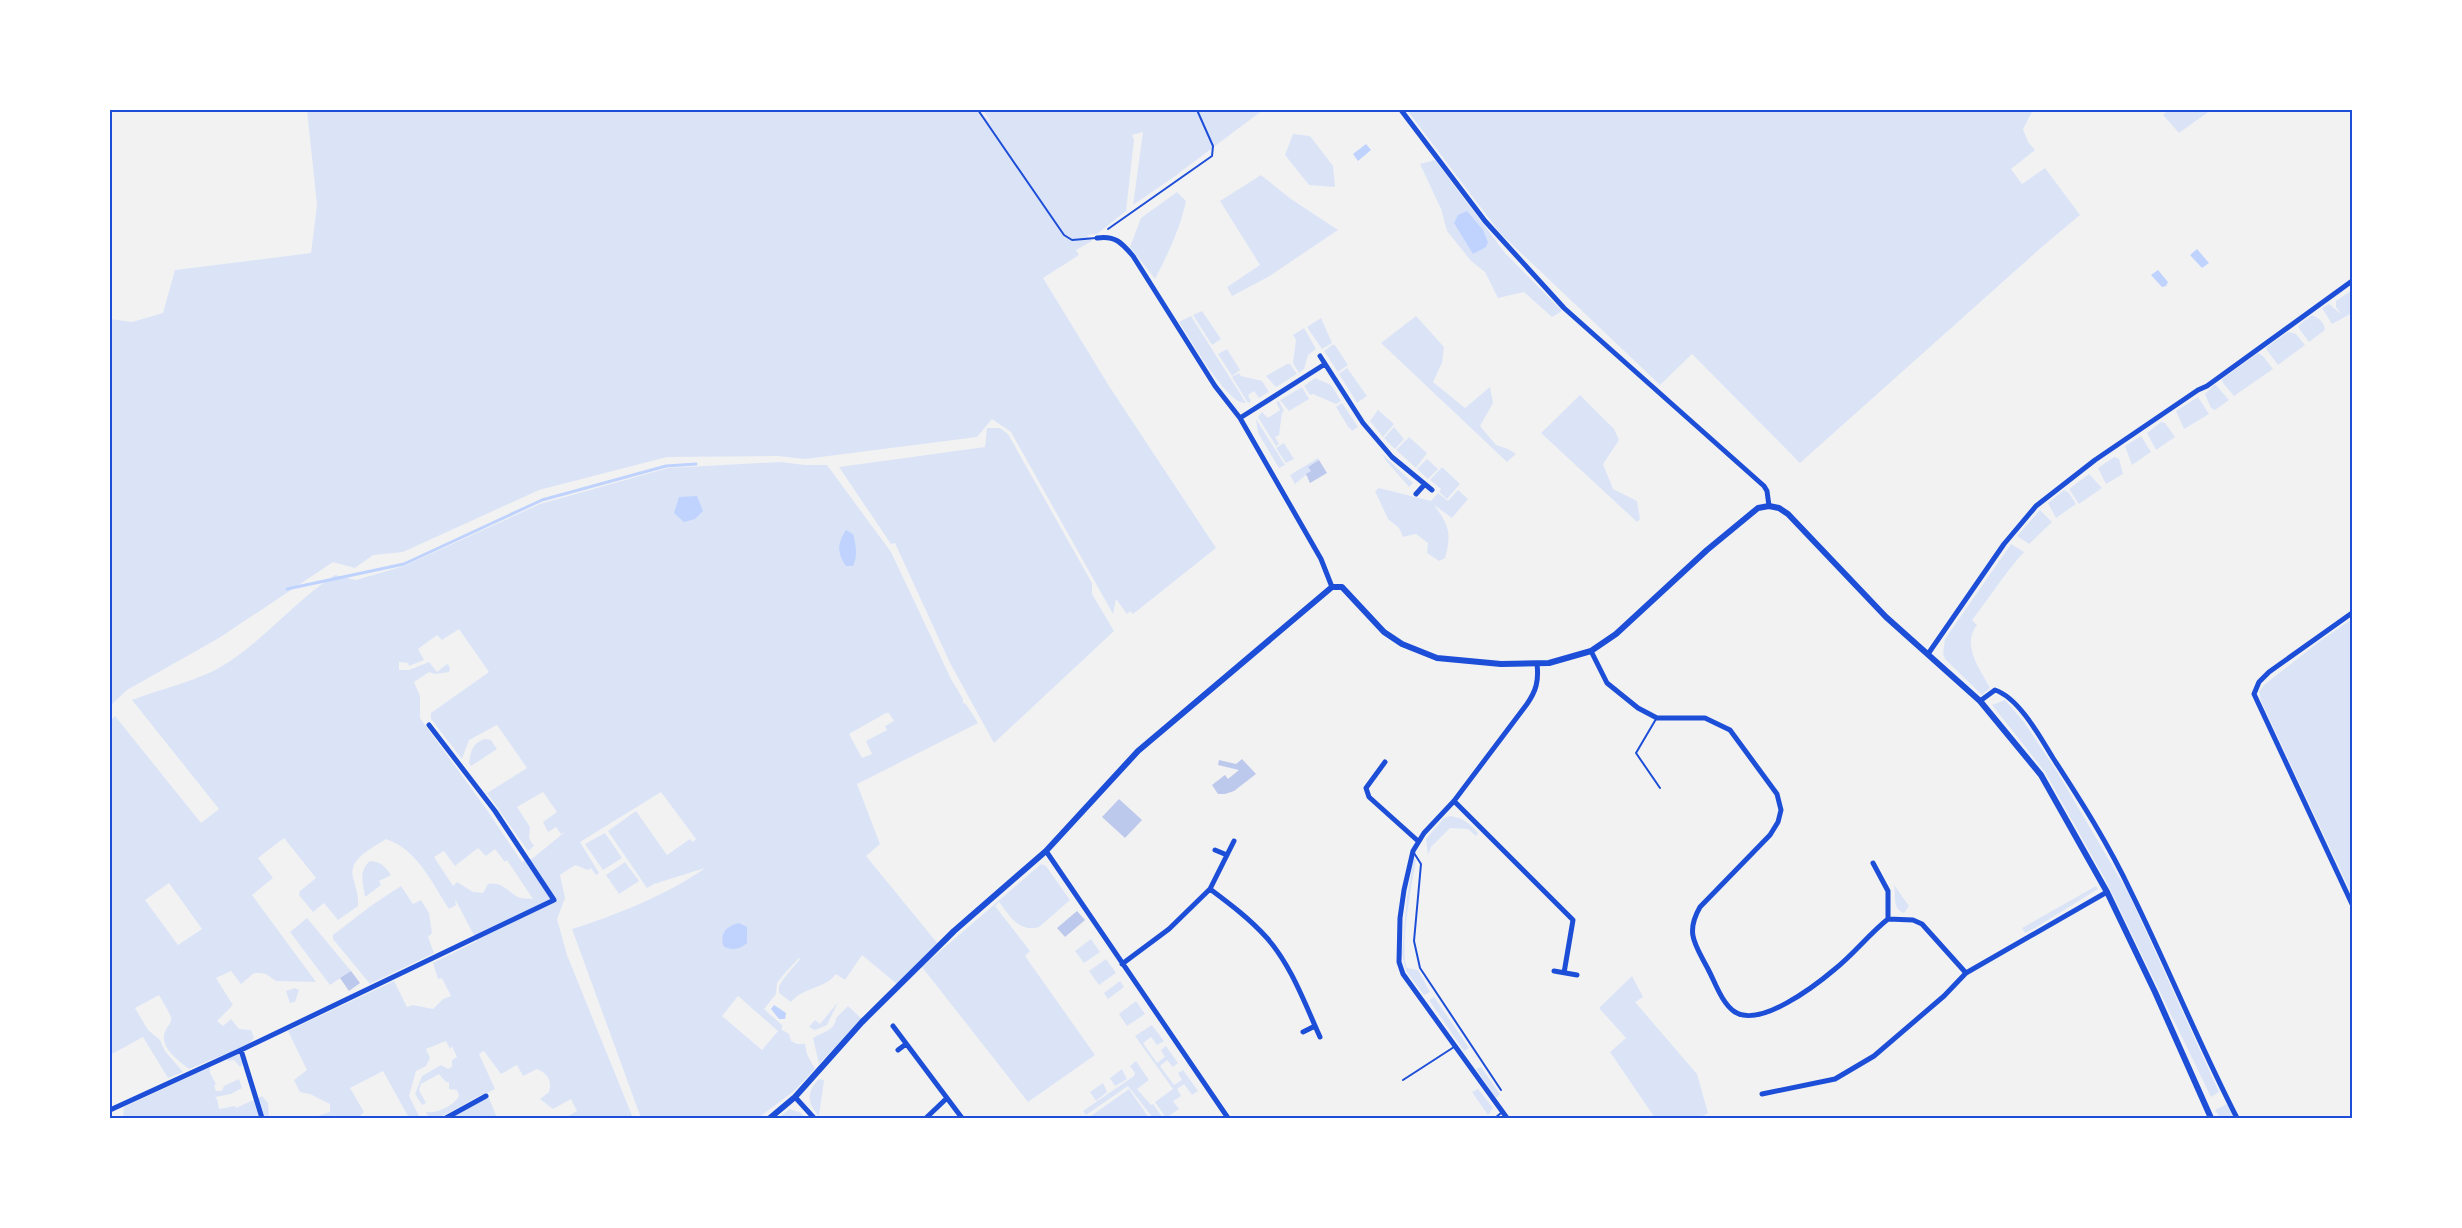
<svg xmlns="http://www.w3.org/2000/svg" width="2462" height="1228" font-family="Lora,serif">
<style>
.green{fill:#dbe4f7;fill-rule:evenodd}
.water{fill:#bfd3fe}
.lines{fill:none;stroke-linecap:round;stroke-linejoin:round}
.stream{stroke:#bfd3fe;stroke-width:3}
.building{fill:#bdc9ec}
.path{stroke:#1d4ed8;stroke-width:2}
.service{stroke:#1d4ed8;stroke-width:2}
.minor{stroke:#1d4ed8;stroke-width:5}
.tertiary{stroke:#1d4ed8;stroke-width:6}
.neatline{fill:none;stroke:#1d4ed8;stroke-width:2}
</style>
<rect width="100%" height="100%" fill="#f2f2f2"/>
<path class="green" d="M307 110H979L992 124 983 110H1263L1171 179 1133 205 1143 132 1132 135 1134 140 1126 211 1097 234 1087 235 1092 241 1076 250 1079 255 1043 278 1109 386 1216 548 1133 614 1130 611 1127 614 1116 599 1113 614 1011 432 992 419 977 437 805 459 778 456 667 457 539 490 403 552 373 555 355 568 333 562 219 638 127 690 110 706V319L132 322 163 313 175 270 311 253 317 205Z
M1407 110H2033L2023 129 2028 142 2035 150 2011 169 2022 184 2045 168 2080 215 2043 246 1800 463 1692 354 1660 385 1500 233Z
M2164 110H2211L2179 133 2163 115 2166 112Z
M1293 134 1310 136 1333 166 1335 187 1309 185 1285 155Z
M1435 160 1505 253 1562 311 1552 317 1524 292 1498 298 1485 272 1471 261 1447 231 1441 209 1420 164Z
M1261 175 1291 199 1338 230 1268 277 1232 296 1227 287 1260 265 1220 201Z
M1177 192 1186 201C1180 229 1168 254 1155 279L1130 247 1141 218Z
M2352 290V313L2332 324 2322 308 2329 304 2341 314 2336 307V301Z
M1202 311 1221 339 1212 345 1193 315Z
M2312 315C2319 318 2325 323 2325 330L2309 342 2298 327 2300 324Z
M1191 316 1246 403C1227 405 1190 338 1179 322Z
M1416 316 1444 347 1442 363 1433 382 1465 408 1490 387 1493 403 1480 426 1496 445 1508 449 1516 454 1507 462 1381 343Z
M1321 318 1332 343 1322 349 1307 327Z
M1304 328 1316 349 1308 355 1304 369 1299 373 1293 363 1296 340 1293 335Z
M2288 332 2296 334 2305 345 2278 365 2266 349 2268 346Z
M1332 345H1335L1348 365 1338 372 1324 351Z
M1227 349 1240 370 1232 376 1218 354Z
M2258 353 2263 356 2273 369 2234 396 2223 383 2222 379Z
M1287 364H1290L1297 374 1276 387 1266 376Z
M1347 368 1367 396 1357 403 1339 374Z
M1239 373 1241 376 1262 381 1269 392 1259 398 1254 391 1248 395 1251 401 1248 403 1232 377Z
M1315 378 1331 385 1341 401 1336 404 1313 394 1310 395 1304 386Z
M2215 384 2229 400 2215 410 2211 408 2205 394Z
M1302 387 1309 399 1289 411 1280 400Z
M1580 395 1614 429 1619 440 1603 464 1613 489 1637 501 1640 519 1637 522 1541 433Z
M2198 397 2209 414 2184 429 2176 411Z
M1279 401 1284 411 1282 413 1279 435 1275 437 1279 444 1276 446 1258 417 1262 412 1268 418 1280 410 1276 402Z
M1342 403 1358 427 1352 431 1350 428H1349L1336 407Z
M1378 410 1394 424 1383 437 1370 421Z
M1256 419 1285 465 1279 468 1258 433Z
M2161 422 2165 423 2175 437 2156 450 2147 433Z
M1394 427 1404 439 1395 449 1384 438Z
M987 428H1000L1008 434 1092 583V594L1114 631 994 743 950 663 895 543 891 544 839 467 985 447Z
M2141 436 2151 452 2132 465 2125 446Z
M1409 437 1427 453 1416 468 1396 450Z
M1284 443 1294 459 1286 463 1276 448Z
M1382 454 1413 483 1409 487 1387 462Z
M2114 457 2119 459 2123 474 2106 484 2098 468Z
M1318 458 1319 460 1309 467 1311 471 1295 484 1290 475Z
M1427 459 1438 469 1428 479 1417 469Z
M780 462 805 465H827L891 552 951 679 963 699V703L966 704 978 723 857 784 880 844 866 856 938 944 897 984 862 955 845 980 836 974C823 990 805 986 791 1002L779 993V986L784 978 800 959 799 958 785 973 777 983 776 994 764 1009 783 1026 781 1029 789 1034 791 1041 797 1044H805L807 1054 815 1069 794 1091 758 1118H641L572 929C614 916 669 894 705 868L654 884 647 888 608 831 636 811 667 855 690 839 693 842 696 839 661 792 580 842 599 873 596 875 591 868 588 870 575 865 560 875 565 898 557 919 567 955 633 1118H565L577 1111 571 1099 553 1109 540 1099 549 1092C552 1080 548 1074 537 1069L523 1076 517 1065 501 1074 484 1051 479 1054 495 1089 487 1093 497 1118H452L484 1100 481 1095 439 1118H429L426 1112C436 1114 454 1106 459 1096L457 1090 449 1089V1082H446L439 1074 421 1084 419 1090 426 1103 422 1105 415 1094 422 1076 441 1065 448 1069 452 1067V1060L457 1057 452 1046 450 1049 446 1041 426 1049 430 1058 426 1066 416 1071 409 1096 420 1118H409L383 1071 350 1088 364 1112 360 1116 361 1118H312L330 1112V1104L310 1094 300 1092 294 1080 307 1070 288 1031 394 981 407 1007 413 1005 433 1009 443 999 451 996 442 978 438 979 433 963 477 941 455 899 456 905 449 909C432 883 417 849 386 839 370 850 346 859 354 881 356 889 359 897 358 906L338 920 324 903 313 912 299 895 300 891 316 878 284 838 258 858 273 878 252 895 316 982 276 981 266 974 260 973H254L241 984 231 971 216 978 233 1005 217 1021 223 1026 231 1019 239 1029 251 1030 254 1038 240 1052 243 1064 240 1067 234 1060 228 1061 223 1055 189 1069C179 1061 157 1046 166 1030 168 1025 172 1023 171 1017 168 1010 163 1002 159 995L135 1008 148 1030 160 1040 165 1051 183 1072 168 1078 143 1037 110 1055V721L115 716 201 823 219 809 132 700C158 690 195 681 219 668 262 643 293 602 335 575L356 580 404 566 540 504 668 468ZM459 629 489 672 431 713V719L462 759 469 740 497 725 527 768 487 793 528 851 534 846 529 838 530 827 517 807 543 792 557 812 543 822 548 832 556 827 561 834 566 831 533 858 522 862 487 810 420 718V696L414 682 429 672 435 674 449 672 450 667 447 664 437 672 429 662 409 670H399V662L408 663 409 666 424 660 418 649 437 635 442 640ZM886 713H889L894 721 885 726 887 730 866 741 872 754 862 758 849 734ZM478 848 486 856 495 849 505 862 507 860 533 899C528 898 522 899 518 897 507 891 502 881 488 884L483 893 473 892 457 882 453 886 434 857 444 851 455 866ZM169 883 202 929 178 945 145 900ZM738 996 778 1031 762 1050 722 1016Z
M1442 467 1460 484 1447 499 1439 492 1441 489 1430 480Z
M2089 474 2102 488 2079 504 2069 489Z
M1379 488 1431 501 1438 493 1448 501 1458 490 1468 499 1452 518 1434 505C1449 525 1452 534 1445 558L1439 561 1427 553 1428 543 1416 534 1403 537 1399 528 1388 519 1375 491Z
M2064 490 2069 493 2076 504 2056 518 2048 503Z
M2040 510 2052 522 2029 544 2017 536Z
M2011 544 2024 552C2004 574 1990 597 1972 620L1977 625C1961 645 1980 669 1990 688L1982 695 1945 659 1943 654 1945 639Z
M2352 619V895L2261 701 2259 692 2264 685 2320 641Z
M2005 700 2024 722 2058 773 2129 894 2219 1092 2211 1097 2106 881 2045 772 1992 705Z
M484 739 491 740 497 749 471 766 469 763C471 751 472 744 484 739Z
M1450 816C1463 818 1470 823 1478 833L1476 836 1468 829 1450 828 1431 847 1428 855 1426 839 1444 818Z
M605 833 622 858 603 870 585 844Z
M1414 859 1416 860C1412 883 1399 949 1407 968L1418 970 1430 992 1424 995 1406 971 1402 954 1407 896Z
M370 861C381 862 385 866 391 875L379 881 381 885 365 897C363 882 358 872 370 861Z
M625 862 639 881 619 894 606 875Z
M1041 864 1046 866 1070 900 1039 927C1019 933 1010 916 999 902L995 906 1030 951 1025 956 1095 1055 1028 1102 922 967Z
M1894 885 1909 906 1904 913C1892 909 1896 896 1894 885Z
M401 886 413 904 421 900 429 913 432 933 428 937 434 953 370 984 333 939V935L372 905Z
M2096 886 2098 889 2035 928 2025 933 2022 928Z
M307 918 351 971 330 985 290 932Z
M1091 939 1100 952 1084 963 1075 951Z
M1106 959 1116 973 1099 985 1089 971Z
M1632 976 1643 997 1635 1002 1697 1074 1708 1113 1699 1118H1655L1610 1052 1626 1038 1599 1008Z
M1120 981 1124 987 1108 999 1104 993Z
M295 988 299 990 295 1002 290 1003 286 991Z
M1434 997 1469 1048 1464 1051 1429 1000Z
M1136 1001 1145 1014 1127 1026 1119 1014Z
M838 1002 827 1025 815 1030 809 1027 815 1020 820 1024Z
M848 1006 862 1019 819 1064 813 1038C822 1032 835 1031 836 1018Z
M1152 1025 1164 1041 1157 1045 1151 1037 1143 1043 1157 1063 1165 1057 1161 1050 1166 1046 1178 1063 1173 1067 1167 1060 1160 1066 1174 1085 1182 1080 1178 1073 1183 1070 1198 1091 1192 1095 1184 1084 1177 1089 1181 1096 1173 1101 1179 1109 1166 1118 1155 1102 1173 1089 1135 1036Z
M1136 1061 1149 1080 1137 1089 1151 1105 1153 1104 1163 1118H1153L1128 1086 1086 1115 1083 1111 1134 1076 1135 1073 1130 1066Z
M210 1067V1073L216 1084 214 1086 216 1091H222L224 1086 239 1079 242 1088 231 1094 215 1097 217 1099 219 1109 235 1106 236 1108 262 1096 268 1103 269 1118H123L124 1107Z
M1481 1067 1500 1094 1496 1098 1476 1069Z
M1122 1069 1127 1079 1115 1086 1110 1078Z
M819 1079 824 1080 819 1116C807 1103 806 1092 819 1079Z
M1103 1083 1107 1092 1096 1101 1090 1092Z
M1129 1089 1149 1118H1088Z
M1478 1089 1493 1108 1488 1115 1472 1092Z
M2227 1104 2235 1118H2220L2215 1110Z
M790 1109 801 1113 805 1118H778Z"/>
<path class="water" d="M1366 144 1371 150 1358 161 1353 154Z
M1467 211 1483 230 1488 242 1486 247 1473 254 1454 223 1458 215Z
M2197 249 2209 263 2202 268 2190 255Z
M2158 270 2168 282 2166 286 2162 287 2151 275Z
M697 496 703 511 695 519 684 522 674 513 679 497Z
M846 530 853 534C856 545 858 555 853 566H846C837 553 837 544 846 530Z
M739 923 747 927V943C739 950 733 950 724 947 719 934 726 926 739 923Z
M774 1005 786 1013 785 1019H779L771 1009Z"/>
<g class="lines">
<path class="stream" d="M287 589 404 564 542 500 666 466 696 464"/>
</g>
<path class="building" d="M1319 460 1327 473 1310 483 1306 474 1311 471 1308 467Z
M1242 759 1256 774 1234 791 1225 794H1218L1212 785 1225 775 1228 779 1239 770 1218 765 1219 760 1236 764Z
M1119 799 1142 820 1125 838 1102 817Z
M1077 911 1085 920 1065 937 1057 928Z
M351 971 360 983 349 991 340 978Z"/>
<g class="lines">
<path class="path" d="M1108 229 1212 156 1213 146 1197 110"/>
<path class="service" d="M978 110 1064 235 1072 240 1096 238
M1656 719 1636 753 1660 788
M1414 853 1421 864 1414 941 1420 968 1501 1090
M1403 1080 1454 1047
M1495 1118 1501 1113"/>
<path class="minor" d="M1401 110 1485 221 1564 308 1764 486 1767 491 1769 506
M1097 238C1115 235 1122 243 1133 256L1215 386 1240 418 1321 559 1332 587
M1320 356 1363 423 1392 457 1432 490
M1240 418 1325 364
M1416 494 1425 484
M2352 613 2269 672 2259 682 2254 694 2352 904
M1591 651 1607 683 1638 708 1657 718H1705L1730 730 1777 794 1781 810 1778 822 1770 835 1700 907C1685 933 1695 944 1708 969 1715 982 1722 1004 1735 1012 1760 1028 1815 986 1835 969 1854 954 1869 934 1888 919L1913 920 1922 924 1966 973
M1928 654 2004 544 2036 506 2095 460 2198 390 2207 386 2352 281
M1980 701 1995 690C2019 698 2040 737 2053 758 2081 801 2109 845 2131 892 2168 967 2199 1044 2237 1118
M1385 762 1366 788 1369 797 1418 841
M1454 801 1573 920 1564 973
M1215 850 1227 855
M1046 851 1228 1118
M1873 863 1888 891V919
M1210 889C1230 904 1250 919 1267 938 1291 965 1305 1004 1320 1037
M1122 964 1169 929 1210 889 1234 841
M1554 971 1577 975
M893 1026 962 1118
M1303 1032 1315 1026
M241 1050 262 1118
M898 1050 906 1044
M1762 1094 1835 1079 1874 1056 1944 996 1966 973 2107 892
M795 1097 814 1118
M110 1110 241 1050 554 900 495 811 429 725
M446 1118 486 1096
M926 1118 947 1098
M1507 1118 1403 974 1399 962 1400 918 1404 890 1413 851 1424 833 1454 801 1527 704C1536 691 1539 681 1537 664"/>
<path class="tertiary" d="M770 1118 795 1097 862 1022 954 931 1046 851 1138 751 1332 587H1342L1384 632 1402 644 1437 658 1501 664 1549 663 1591 651 1616 634 1707 550 1758 508 1769 506 1779 508 1788 514 1886 617 1980 701 2041 775 2107 892 2155 992 2211 1118"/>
</g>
<rect width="2462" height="1228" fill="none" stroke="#ffffff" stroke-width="222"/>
<rect x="111" y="111" width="2240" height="1006" class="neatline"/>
</svg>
